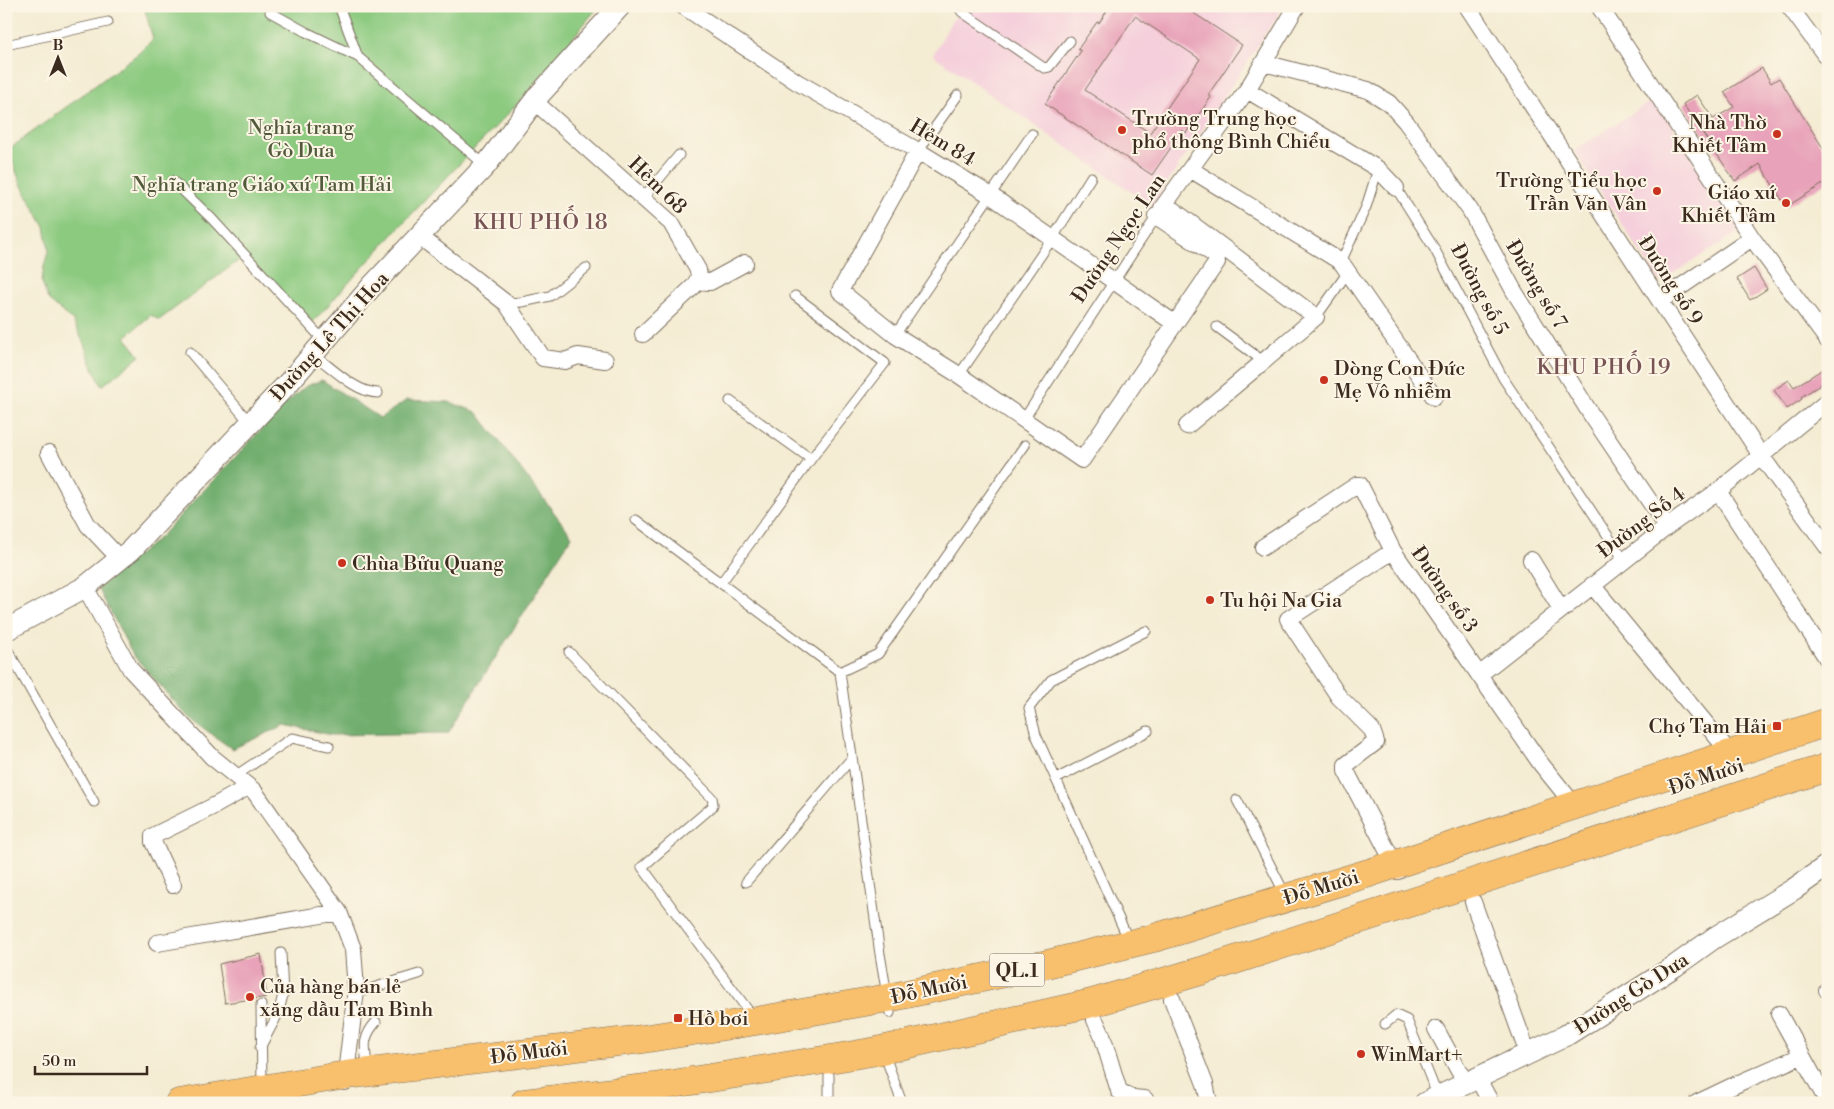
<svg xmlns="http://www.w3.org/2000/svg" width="1834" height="1109" font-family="'Libre Bodoni',serif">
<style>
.built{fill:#f5cfdb}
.green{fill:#8cca80;stroke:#647a4f}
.forest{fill:#71ae6e;stroke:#566c46}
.building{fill:#e8a2b9;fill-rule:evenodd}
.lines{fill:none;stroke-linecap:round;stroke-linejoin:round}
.service-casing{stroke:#7c6e5d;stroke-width:11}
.minor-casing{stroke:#7c6e5d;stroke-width:18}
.tertiary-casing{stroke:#7c6e5d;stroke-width:23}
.trunk-casing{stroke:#7c6e5d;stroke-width:29}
.service{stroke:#fff;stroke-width:9}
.minor{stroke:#fff;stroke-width:16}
.tertiary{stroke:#fff;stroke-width:21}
.trunk{stroke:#f8bf6c;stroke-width:28}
.poi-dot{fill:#c8321e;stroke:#fcf5e5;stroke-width:2}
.labels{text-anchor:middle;stroke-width:4;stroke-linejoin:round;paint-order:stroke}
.shield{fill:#fcf5e5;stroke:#75675a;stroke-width:1}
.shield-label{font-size:19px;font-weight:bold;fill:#3b2a1e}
.poi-label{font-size:20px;fill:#3b2a1e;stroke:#fcf5e5;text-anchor:start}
.park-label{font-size:20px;fill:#535a3b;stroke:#fcf5e5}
.street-label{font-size:20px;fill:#3b2a1e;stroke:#fcf5e5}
.neighbourhood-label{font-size:21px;letter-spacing:1px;fill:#785454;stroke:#fcf5e5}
</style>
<rect width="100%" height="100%" fill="#fcf5e5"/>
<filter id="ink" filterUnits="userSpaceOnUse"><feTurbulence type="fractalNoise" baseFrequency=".02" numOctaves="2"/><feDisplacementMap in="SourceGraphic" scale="10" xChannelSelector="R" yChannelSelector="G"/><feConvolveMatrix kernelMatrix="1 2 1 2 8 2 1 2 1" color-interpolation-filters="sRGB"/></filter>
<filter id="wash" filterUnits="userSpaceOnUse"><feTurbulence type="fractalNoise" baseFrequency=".0096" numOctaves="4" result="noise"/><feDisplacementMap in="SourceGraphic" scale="20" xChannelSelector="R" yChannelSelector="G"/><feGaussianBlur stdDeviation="1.12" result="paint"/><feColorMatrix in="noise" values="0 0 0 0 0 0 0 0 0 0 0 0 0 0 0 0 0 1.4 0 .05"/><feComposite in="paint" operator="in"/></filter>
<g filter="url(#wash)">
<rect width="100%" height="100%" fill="#f4ecd3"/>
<path class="built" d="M965 6H1284L1152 206 933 55 951 22Z
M1654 99 1740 231 1660 282 1574 151Z"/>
<path class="green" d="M144 6H599L523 98 405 221 313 322 242 258 159 320 151 315 125 337 140 356 102 386 93 368 83 341 73 321 48 300 42 282 44 266 49 249 45 227 21 184 8 150 139 53 153 39Z"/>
<path class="forest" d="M322 380 380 418 407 400 449 402 477 412 572 536 448 733 332 735 285 725 232 749 188 717 133 655 98 588 160 537 284 405 306 386Z"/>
<g id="blocks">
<path class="building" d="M1110 6H1183L1242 45 1208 95 1211 97 1186 133 1183 130 1152 175 1045 104 1081 51 1078 49 1097 22 1099 23ZM1135 16 1200 59 1150 133 1085 90Z
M1762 68 1771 83 1779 78 1828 156V181L1786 207 1760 164 1735 181 1683 104 1697 95 1713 119 1734 107 1724 92Z
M1754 268 1767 289 1750 300 1737 279Z
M1828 366V380L1801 397 1802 399 1787 409 1774 390 1789 380 1794 387Z
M261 954 267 997 225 1003 219 964Z"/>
</g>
</g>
<g filter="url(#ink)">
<use href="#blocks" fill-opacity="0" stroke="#7c6e5d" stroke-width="1"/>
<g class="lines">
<g class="service-casing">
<path id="service" d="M339 6 358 57 485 165
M958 6 962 12 1044 68 1049 67 1070 41
M270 12 306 32 358 57
M6 45 108 22
M918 151 958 95
M173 181 212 219 324 341
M1396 188 1434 248 1503 378 1624 560
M643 198 679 155
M1341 262 1366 207 1378 169
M506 303 522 302 550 296 586 268
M1316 317 1348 272
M1217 327 1263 361
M895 335 1032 134
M190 352 250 423
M313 354C331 367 356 393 378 393
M959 375 1052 239 1091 177
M730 401 811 459
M1024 419 1158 214
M636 520 840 672 880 954 890 1013
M721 583 811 459 885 363 795 296
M6 647 94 802
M569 652 712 798 713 804 712 807 642 867 753 1017
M840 672 878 654 1025 445
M235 776 292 738 329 746
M1056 779 1148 731
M1237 800 1286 896
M746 882 852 758
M1129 941 1036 735 1029 708 1051 680 1146 631
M356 993 419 974
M261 1005 262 1088
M1385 1024 1396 1015 1407 1020 1438 1097
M260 1048 278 1014 283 995 281 953
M888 1064 902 1103
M368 1070C365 1048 361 1039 376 1022
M829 1103V1075"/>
</g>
<g class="minor-casing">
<path id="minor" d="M683 6 797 82 918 151 990 195 1174 323
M1467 6 1762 457 1828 548
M1599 6 1752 238 1828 341
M1789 6 1828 59
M1264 63 1368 90 1389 103 1406 122 1470 210 1514 291 1592 416 1667 527
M1247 90 1378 169 1396 188
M534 101 671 223 698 270 699 277 694 286 643 334
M918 151 840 291 895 335 959 375 1082 460 1217 262 1216 256 1156 216
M1190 169 1341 262 1434 397
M1165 204 1316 317 1187 426
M1162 208 1247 90 1297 6
M419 236 506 303 543 358 565 361 578 356 605 360
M698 281 710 282 745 263
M1660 301 1752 238
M49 453 88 525 120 559
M1718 491 1828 660
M1263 547 1357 485H1360L1393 551 1541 764 1574 805
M1393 551 1288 619 1339 697 1372 730 1376 742 1346 765V771L1398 871
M1531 560 1561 609
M1592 585 1730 753
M85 587 131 670 212 757 254 791 339 912 353 949 356 990 345 1082
M1479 675 1667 527 1718 491 1828 401
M173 885 153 842V836L216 805 248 787
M1473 902 1528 1054
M157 943 339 912
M1827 990H1828
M1172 999 1205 1084 1209 1102
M1779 1014 1827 1101
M1095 1020 1102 1035 1119 1091 1132 1098 1145 1099
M1436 1029 1466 1084
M1478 1079 1491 1103
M1697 1103 1739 1083 1801 1056"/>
</g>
<g class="tertiary-casing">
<path id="tertiary" d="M6 630 85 587 131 550 290 381 372 286 486 165 539 95 620 6
M1425 1103 1565 1036 1675 966 1714 938 1794 889 1828 865"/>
</g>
<g class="trunk-casing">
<path id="trunk" d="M179 1103 346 1075 643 1039 756 1021 888 998 1043 965 1154 938 1369 873 1828 722
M524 1103 654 1087 830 1059 877 1051 1092 1003 1201 971 1828 767"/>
</g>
<use href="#service" class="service"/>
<use href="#minor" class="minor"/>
<use href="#tertiary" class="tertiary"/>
<use href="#trunk" class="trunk"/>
</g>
</g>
<g class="poi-dot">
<circle cx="1122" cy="130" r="5"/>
<circle cx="1777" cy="134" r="5"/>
<circle cx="1657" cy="191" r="5"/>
<circle cx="1786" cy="203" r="5"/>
<circle cx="1324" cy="380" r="5"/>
<circle cx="342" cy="563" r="5"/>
<circle cx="1210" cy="600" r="5"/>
<rect x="1772" y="721" width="10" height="10" rx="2.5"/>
<circle cx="250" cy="997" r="5"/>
<rect x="673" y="1013" width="10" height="10" rx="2.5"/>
<circle cx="1361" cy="1054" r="5"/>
</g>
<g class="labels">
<rect class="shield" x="989.5" y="953.5" width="55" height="33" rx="4"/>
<g class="shield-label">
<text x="1017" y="977">QL.1</text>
</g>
<g class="poi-label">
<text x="1132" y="125">Trường Trung học<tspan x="1132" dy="23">phổ thông Bình Chiểu</tspan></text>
<text x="1767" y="129" text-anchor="end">Nhà Thờ<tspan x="1767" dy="23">Khiết Tâm</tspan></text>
<text x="1647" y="187" text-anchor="end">Trường Tiểu học<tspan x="1647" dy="23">Trần Văn Vân</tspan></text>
<text x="1776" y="199" text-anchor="end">Giáo xứ<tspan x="1776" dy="23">Khiết Tâm</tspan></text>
<text x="1334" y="375">Dòng Con Đức<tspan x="1334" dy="23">Mẹ Vô nhiễm</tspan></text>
<text x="352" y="570">Chùa Bửu Quang</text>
<text x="1220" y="607">Tu hội Na Gia</text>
<text x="1767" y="733" text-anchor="end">Chợ Tam Hải</text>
<text x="260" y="993">Của hàng bán lẻ<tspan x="260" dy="23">xăng dầu Tam Bình</tspan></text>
<text x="688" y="1025">Hồ bơi</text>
<text x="1371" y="1061">WinMart+</text>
</g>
<g class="park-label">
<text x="301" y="134">Nghĩa trang<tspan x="301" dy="23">Gò Dưa</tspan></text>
<text x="262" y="191">Nghĩa trang Giáo xứ Tam Hải</text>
</g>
<g class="street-label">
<text transform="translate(943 142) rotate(31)" y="7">Hẻm 84</text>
<text transform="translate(658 185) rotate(44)" y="7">Hẻm 68</text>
<text transform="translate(1118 238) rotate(-56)" y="7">Đường Ngọc Lan</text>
<text transform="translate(1671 280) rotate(57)" y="7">Đường số 9</text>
<text transform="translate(1537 284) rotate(59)" y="7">Đường số 7</text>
<text transform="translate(1480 289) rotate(62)" y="7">Đường số 5</text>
<text transform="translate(329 336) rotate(-48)" y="7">Đường Lê Thị Hoa</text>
<text transform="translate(1641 522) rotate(-37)" y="7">Đường Số 4</text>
<text transform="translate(1445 589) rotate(55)" y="7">Đường số 3</text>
<text transform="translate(1706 776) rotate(-18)" y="7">Đỗ Mười</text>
<text transform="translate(1321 887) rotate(-17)" y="7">Đỗ Mười</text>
<text transform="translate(929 989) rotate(-12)" y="7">Đỗ Mười</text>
<text transform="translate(1631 993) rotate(-33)" y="7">Đường Gò Dưa</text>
<text transform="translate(529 1052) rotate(-7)" y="7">Đỗ Mười</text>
</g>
<g class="neighbourhood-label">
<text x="541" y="229">KHU PHỐ 18</text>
<text x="1604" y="374">KHU PHỐ 19</text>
</g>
</g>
<rect width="1834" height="1109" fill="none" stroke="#fcf5e5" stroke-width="25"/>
<g transform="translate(58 58)" stroke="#fcf5e5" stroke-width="4" paint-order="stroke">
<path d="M0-4L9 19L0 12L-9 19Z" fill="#3b2a1e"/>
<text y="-8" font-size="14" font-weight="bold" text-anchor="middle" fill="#3b2a1e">B</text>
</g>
<path d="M35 1066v8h112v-8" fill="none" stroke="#3b2a1e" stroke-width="2.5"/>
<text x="42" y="1066" font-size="15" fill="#3b2a1e" stroke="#fcf5e5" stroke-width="4" paint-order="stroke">50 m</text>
</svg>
